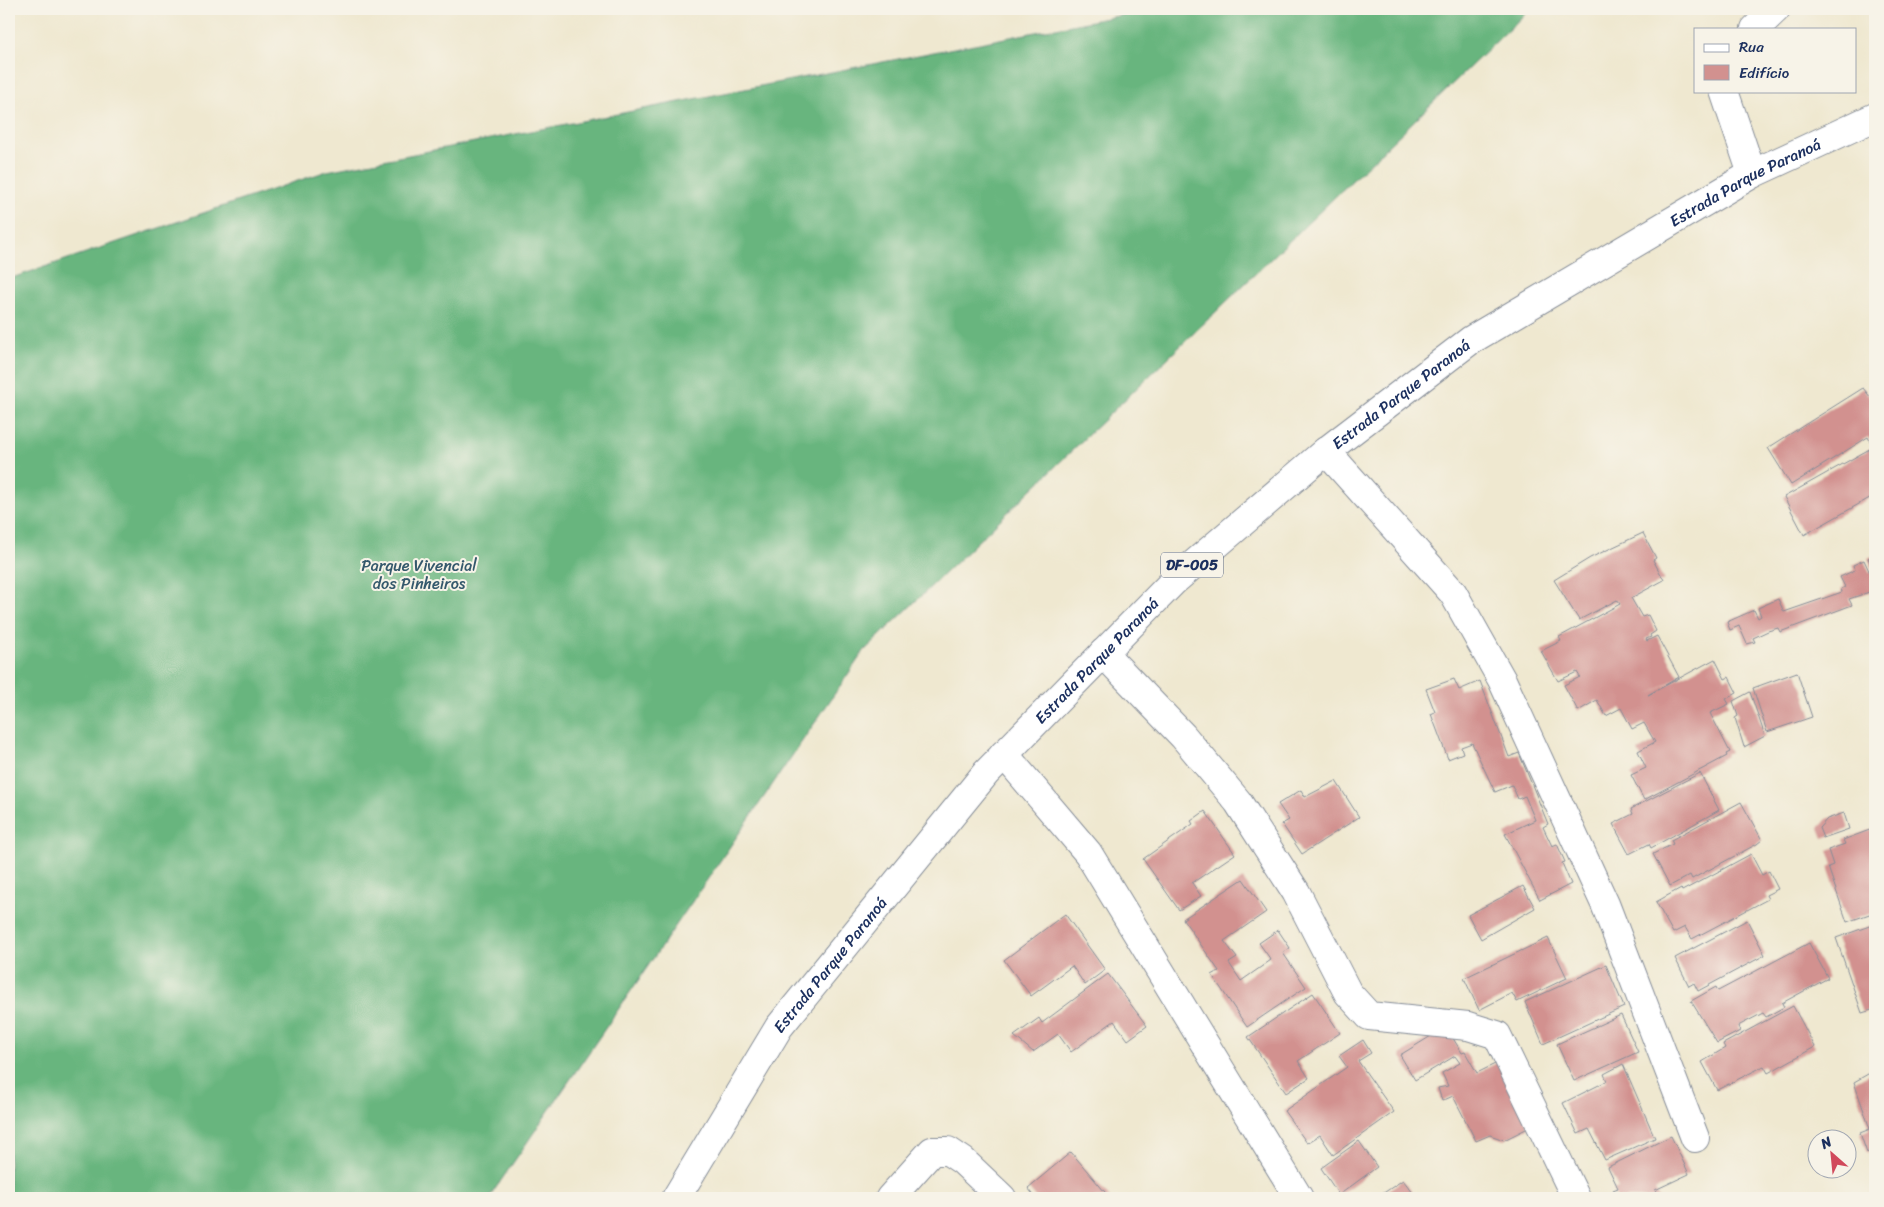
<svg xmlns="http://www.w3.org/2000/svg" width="1884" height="1207" font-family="Sriracha,sans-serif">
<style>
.forest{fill:#68b57e;stroke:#42726e}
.building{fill:#d2918f}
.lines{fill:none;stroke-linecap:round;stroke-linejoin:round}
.street-casing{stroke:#858c97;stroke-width:30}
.secondary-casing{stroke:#858c97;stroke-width:30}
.primary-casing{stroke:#858c97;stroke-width:30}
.street{stroke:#fff;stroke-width:28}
.secondary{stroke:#fff;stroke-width:28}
.primary{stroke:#fff;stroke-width:28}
.labels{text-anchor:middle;stroke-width:4;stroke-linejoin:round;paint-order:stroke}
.shield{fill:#f7f3e8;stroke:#5d6a87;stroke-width:1}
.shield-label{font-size:15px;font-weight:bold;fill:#1b2f5e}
.street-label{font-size:16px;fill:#1b2f5e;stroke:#f7f3e8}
.park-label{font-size:16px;fill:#34586c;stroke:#f7f3e8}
</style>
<rect width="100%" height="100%" fill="#f7f3e8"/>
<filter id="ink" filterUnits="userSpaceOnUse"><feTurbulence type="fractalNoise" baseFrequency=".02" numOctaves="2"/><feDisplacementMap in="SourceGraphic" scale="10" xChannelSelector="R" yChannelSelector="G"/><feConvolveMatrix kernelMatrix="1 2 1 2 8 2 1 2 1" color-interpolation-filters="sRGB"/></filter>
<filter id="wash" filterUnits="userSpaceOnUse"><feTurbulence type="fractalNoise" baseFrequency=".0096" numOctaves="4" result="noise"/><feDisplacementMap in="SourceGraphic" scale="20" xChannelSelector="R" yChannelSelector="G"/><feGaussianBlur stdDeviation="1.12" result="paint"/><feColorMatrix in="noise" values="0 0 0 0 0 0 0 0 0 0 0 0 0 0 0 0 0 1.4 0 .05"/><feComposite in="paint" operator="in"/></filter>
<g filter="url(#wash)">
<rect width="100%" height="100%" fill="#efe8d0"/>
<path class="forest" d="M1153 9H1530L864 651 489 1198H9V279L327 171Z"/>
<g id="blocks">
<path class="building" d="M1863 388 1875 403V438L1870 441 1868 437 1791 485 1768 448Z
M1875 446V495L1804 535 1784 497Z
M1643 533 1656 558 1653 560 1664 580 1631 598 1642 617 1648 615 1656 631 1650 635 1651 637 1646 639 1647 641 1657 636 1679 677 1648 695 1715 659 1725 679 1729 677 1737 693 1726 699 1729 704 1710 713 1730 752 1726 754 1727 756 1644 800 1631 775 1646 768 1638 751 1655 742 1644 723 1632 729 1621 708 1606 716 1597 700 1578 711 1564 685 1580 677 1577 672 1558 681 1541 651 1561 641 1559 637 1620 604 1617 600 1579 620 1554 580 1590 558Z
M1875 555V590L1849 599 1852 605 1780 632 1778 628 1768 631 1753 638 1755 642 1747 644 1739 626 1730 630 1727 622 1754 610 1758 618 1761 616 1758 608 1778 599 1784 612 1842 592 1841 589 1845 587 1840 577 1855 570 1853 565 1864 560 1870 573 1874 570 1868 558Z
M1797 672 1812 717 1767 732 1753 688Z
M1454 679 1459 690 1480 681 1509 757 1519 753 1548 824 1543 827 1552 846 1557 844 1565 862 1562 863 1571 884 1540 900 1505 834 1535 820 1525 796 1518 799 1512 785 1495 792 1472 743 1461 747 1463 753 1448 759 1431 714 1435 712 1426 689Z
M1750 692 1765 736 1744 747 1735 718 1738 716 1733 701Z
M1700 773 1719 810 1651 848 1649 844 1629 854 1613 824 1633 814 1631 809Z
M1336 781 1359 817 1302 854 1282 824 1289 820 1278 804 1301 790 1305 797Z
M1741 802 1762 840 1757 844 1692 879 1690 875 1670 886 1653 854 1673 844 1671 840Z
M1205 811 1235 854 1192 883 1201 896 1179 910 1143 859 1193 824 1191 821Z
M1844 813 1849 829 1823 838 1819 828 1827 819Z
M1875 828V912L1847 922 1828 867 1833 865 1828 850 1845 844 1843 840Z
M1751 854 1762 875 1769 871 1778 889 1766 895 1768 899 1692 939 1685 927 1673 933 1656 902 1681 888 1682 891Z
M1243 879 1266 912 1224 941 1237 958 1229 963 1241 981 1271 960 1259 943 1278 930 1290 948 1283 953 1306 987 1247 1027 1212 975 1219 971 1183 919Z
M1523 886 1535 908 1481 939 1468 915Z
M1065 914 1105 970 1085 985 1072 966 1031 996 1004 960Z
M1747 920 1765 955 1698 991 1694 983 1689 986 1675 958Z
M1875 924V1009L1862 1013 1836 938Z
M1548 938 1567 978 1517 1002 1512 993 1479 1010 1464 978Z
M1809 943 1828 978 1782 1003 1784 1007 1766 1017 1763 1013 1738 1026 1740 1031 1717 1043 1691 1001 1716 987 1718 991Z
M1606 965 1624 1007 1543 1044 1525 1002Z
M1108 974 1147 1026 1128 1040 1114 1021 1071 1052 1058 1034 1033 1052 1014 1036 1039 1018 1042 1023Z
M1313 993 1340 1033 1298 1061 1309 1078 1286 1093 1248 1037Z
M1793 1006 1815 1047 1768 1073 1764 1066 1717 1090 1702 1062 1725 1048 1723 1044Z
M1621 1015 1638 1052 1574 1081 1557 1044Z
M1446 1027 1462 1053 1465 1052 1477 1073 1509 1057 1528 1128 1504 1140 1490 1135 1476 1141 1453 1096 1442 1101 1438 1088 1448 1086 1442 1073 1460 1063 1455 1056 1415 1080 1400 1055Z
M1363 1040 1371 1053 1358 1061 1394 1112 1333 1155 1320 1135 1307 1143 1284 1111 1347 1067 1339 1056Z
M1623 1064 1655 1138 1605 1160 1589 1129 1578 1134 1563 1103 1607 1081 1604 1074Z
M1875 1070V1146L1867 1153 1860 1133 1870 1129 1854 1082Z
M1671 1136 1689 1174 1655 1190 1659 1198H1617L1613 1190 1618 1188 1608 1167Z
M1359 1141 1377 1167 1339 1195 1321 1168Z
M1071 1152 1110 1198H1036L1028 1188Z
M1403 1180 1417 1198H1376Z"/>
</g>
</g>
<g filter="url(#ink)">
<use href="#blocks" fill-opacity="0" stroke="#858c97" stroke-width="1"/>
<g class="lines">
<g class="street-casing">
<path id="street" d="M1326 451 1453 593 1502 680 1605 904 1695 1138
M1103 653 1183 736 1238 802 1296 892 1348 993 1369 1016 1468 1026 1497 1035 1576 1198
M1004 754 1088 853 1299 1198
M890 1198 932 1151H948L963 1161 1002 1198"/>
</g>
<g class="secondary-casing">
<path id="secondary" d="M1755 29 1776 9
M1724 91 1752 174"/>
</g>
<g class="primary-casing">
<g id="primary">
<path id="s1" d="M676 1198 779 1027 986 773 1174 581 1326 451 1471 340 1752 174 1875 117"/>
</g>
</g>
<use href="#street" class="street"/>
<use href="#secondary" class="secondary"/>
<use href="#primary" class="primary"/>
</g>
</g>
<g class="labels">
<rect class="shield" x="1161" y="552.5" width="62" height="25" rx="4"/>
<g class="shield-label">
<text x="1192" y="570">DF-005</text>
</g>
<g class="street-label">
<text dy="6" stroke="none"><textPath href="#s1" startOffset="1495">Estrada Parque Paranoá</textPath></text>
<text dy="6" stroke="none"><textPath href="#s1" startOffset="1090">Estrada Parque Paranoá</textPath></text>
<text dy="6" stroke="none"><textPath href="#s1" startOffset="685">Estrada Parque Paranoá</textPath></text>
<text dy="6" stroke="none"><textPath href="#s1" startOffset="280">Estrada Parque Paranoá</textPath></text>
</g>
<g class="park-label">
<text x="419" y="571">Parque Vivencial<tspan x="419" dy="18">dos Pinheiros</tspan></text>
</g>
</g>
<rect width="1884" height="1207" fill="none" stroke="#f7f3e8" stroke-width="30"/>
<rect x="1694" y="28" width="162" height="65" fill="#f7f3e8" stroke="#9fa5b1"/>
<rect x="1704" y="44" width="25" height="8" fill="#ffffff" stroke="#9fa5b1"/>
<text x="1739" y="52" font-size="15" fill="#1b2f5e">Rua</text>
<rect x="1704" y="65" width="25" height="15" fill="#d2918f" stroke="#9fa5b1"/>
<text x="1739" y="78" font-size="15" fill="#1b2f5e">Edifício</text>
<g transform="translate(1832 1154) rotate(333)"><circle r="24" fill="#f7f3e8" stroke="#9fa5b1"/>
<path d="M0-4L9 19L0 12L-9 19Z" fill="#d1495b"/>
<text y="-8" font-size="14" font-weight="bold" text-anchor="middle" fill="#1b2f5e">N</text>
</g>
</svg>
